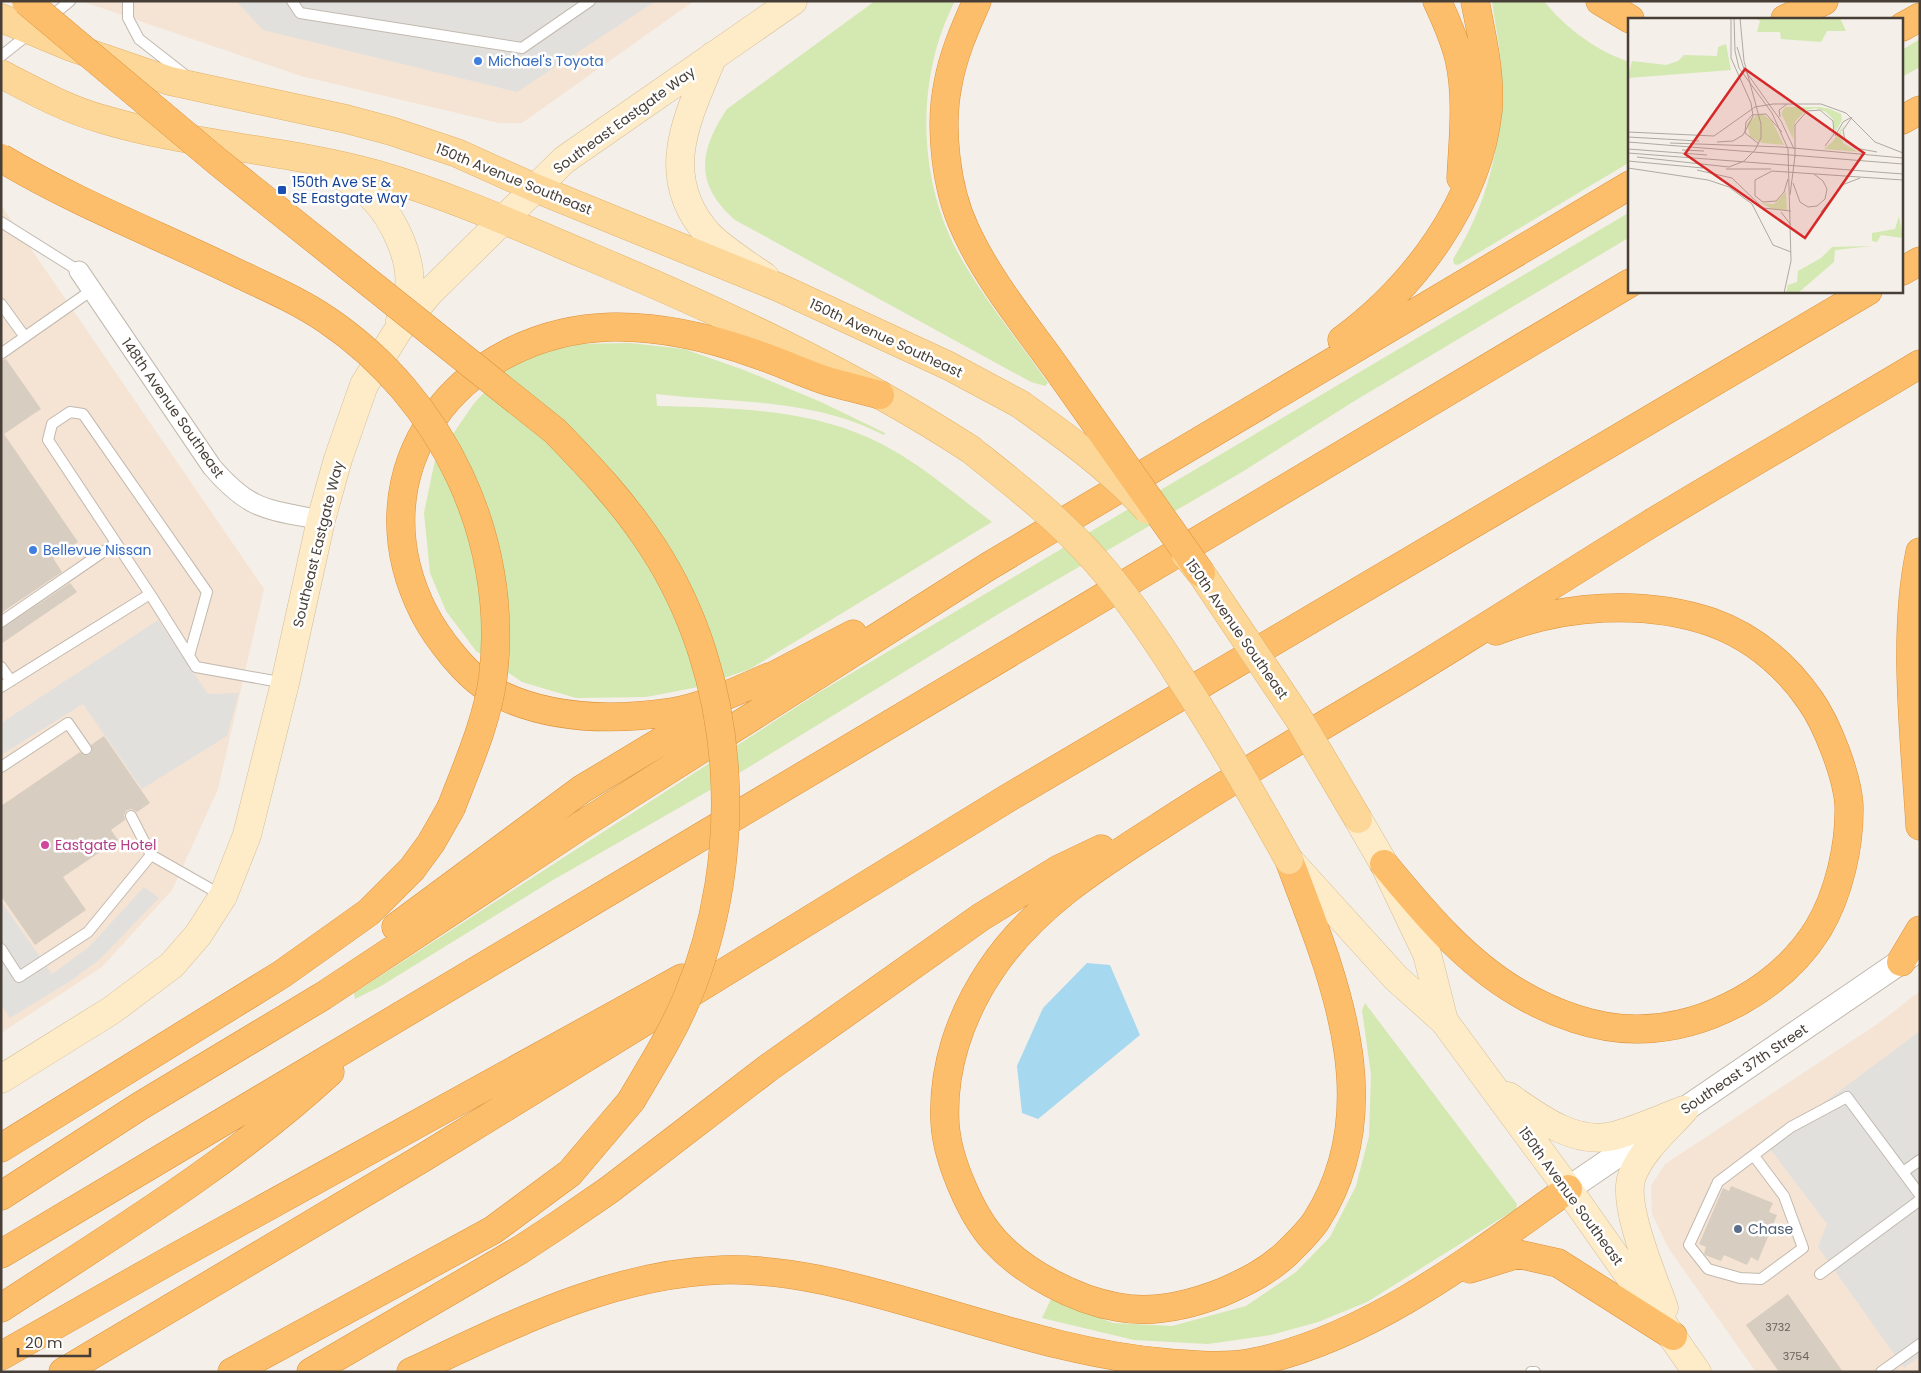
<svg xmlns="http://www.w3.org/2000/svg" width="1921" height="1373" font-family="Poppins,sans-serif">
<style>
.commercial{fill:#f5e4d4}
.green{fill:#d4e8b2}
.parking{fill:#e2e0dd}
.water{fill:#a6d8f0}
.building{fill:#d8cdc1}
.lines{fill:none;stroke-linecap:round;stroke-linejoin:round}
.service-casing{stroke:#c2b9ae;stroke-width:12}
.minor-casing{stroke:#c2b9ae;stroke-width:21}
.tertiary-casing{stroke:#c2b9ae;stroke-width:26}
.secondary-casing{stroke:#d3be99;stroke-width:29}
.primary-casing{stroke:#e3b268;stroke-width:29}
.motorway-casing{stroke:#dc923a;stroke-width:29}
.service{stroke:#fff;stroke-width:10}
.minor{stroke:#fff;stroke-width:19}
.tertiary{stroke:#fff;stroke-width:24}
.secondary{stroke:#feecc8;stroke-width:28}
.primary{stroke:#fdd798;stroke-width:28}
.motorway{stroke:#fcbe6b;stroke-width:28}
.primary-bridge-casing{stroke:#e3b268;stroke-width:29;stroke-linecap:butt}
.motorway-bridge-casing{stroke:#dc923a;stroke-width:29;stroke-linecap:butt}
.primary-bridge{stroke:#fdd798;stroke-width:28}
.motorway-bridge{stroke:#fcbe6b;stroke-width:28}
.shop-dot{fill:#3f7fe0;stroke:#fff;stroke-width:2}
.transit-dot{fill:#1a4fb4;stroke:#fff;stroke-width:2}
.hotel-dot{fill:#d1479c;stroke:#fff;stroke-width:2}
.service-dot{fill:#5c6f8a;stroke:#fff;stroke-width:2}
.labels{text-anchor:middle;stroke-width:5;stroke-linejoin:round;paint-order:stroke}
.number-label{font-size:11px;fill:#6b625a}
.shop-label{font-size:14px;fill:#366cbe;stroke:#fff;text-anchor:start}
.street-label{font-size:14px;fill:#473f37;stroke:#fff}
.transit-label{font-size:14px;fill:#164399;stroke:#fff;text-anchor:start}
.hotel-label{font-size:14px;fill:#b23c85;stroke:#fff;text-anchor:start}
.service-label{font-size:14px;fill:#4e5e75;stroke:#fff;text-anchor:start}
.inset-road{fill:none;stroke:#afa9a1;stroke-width:1}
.view{fill:#d62828;fill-opacity:0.15;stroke:#d62828;stroke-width:2.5}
.inset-edge{fill:none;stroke:#473f37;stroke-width:2.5}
</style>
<rect width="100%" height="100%" fill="#f4efe8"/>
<path class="commercial" d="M81 1H694L522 123H499L301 76Z
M1 205 264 589 218 789 172 890 102 967 1 1033Z
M1920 991V1372H1756L1669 1249 1652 1214 1651 1186 1665 1164 1879 1023Z"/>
<path class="green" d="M875 1H955C916 76 917 176 957 251 982 297 1018 340 1048 383L1045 386 1031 382 735 220C694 184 699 151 727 109Z
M1492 1H1544C1564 27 1598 52 1630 62V162L1458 265 1454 264 1453 259C1488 205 1504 137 1501 73 1501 49 1495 25 1492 1Z
M1920 39V67L1902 77V50Z
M1630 212V237L1356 400 1242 472 1005 610 731 778 553 880 381 986 355 999 354 993 818 693Z
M630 343 684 349 744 370 821 402 885 433 884 435C813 398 733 403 656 394L657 406C727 408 802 408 867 437 913 457 952 492 992 522L750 669 698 687 646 697 576 698 522 682 476 651 446 611 430 573 424 513 435 460 475 402 508 369 529 354 580 344Z
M1365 1003 1517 1204 1516 1209 1367 1302 1318 1322 1271 1335 1208 1344 1134 1340 1042 1318 1051 1299 1113 1323 1172 1326 1246 1306 1296 1272 1330 1237 1356 1186 1369 1136 1371 1075 1362 1010Z"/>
<path class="parking" d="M236 1H656L517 92 263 30Z
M158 620 208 694 239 693 227 736 142 789 83 704 1 755V723Z
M144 887 159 898 100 959 72 980 10 1018 1 1005V901L52 974 89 947Z
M1920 1031V1356L1904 1368 1818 1247 1827 1224 1767 1145Z"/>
<path class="water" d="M1087 963 1110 965 1140 1035 1038 1119 1022 1113 1017 1066 1043 1008Z"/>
<path class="building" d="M6 359 41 409 4 434 78 542 53 558 62 572 1 613V360Z
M70 583 77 592 1 644V629Z
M104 736 150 803 137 812 132 809 127 810 124 815 125 820 111 830 118 840 63 877 86 910 35 945 1 896V806L80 752 84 755H89L92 751 91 745Z
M1731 1186 1773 1203 1769 1212 1777 1215 1758 1261 1751 1257 1747 1265 1724 1255 1721 1261 1705 1255 1704 1253 1706 1247 1699 1244 1723 1188 1729 1191Z
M1788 1294 1843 1372H1779L1746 1325Z"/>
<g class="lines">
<g class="service-casing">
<path id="service" d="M128 1V18L139 39 185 75
M292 1 300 13 522 48 590 1
M49 18 70 1
M1 56 30 33
M1 222 79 271
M1 304 25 337
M2 353 92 290
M150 594 48 440 52 424 70 412 83 414 207 592 189 656
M1 622 116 543
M1 667 11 681
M1 687 150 594 196 667 285 683
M1 767 68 723 86 749
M131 816 151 855 223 896
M1 949 19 977 88 932 151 855
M1754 1156 1784 1196 1803 1248 1761 1279 1740 1278 1708 1269 1689 1245 1718 1182 1791 1127 1847 1097 1920 1195
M1903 1172 1920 1160
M1820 1274 1920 1200
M1531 1372H1535
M1881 1372 1920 1344"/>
</g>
<g class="minor-casing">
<path id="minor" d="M79 271 212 467C250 511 266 509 321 520"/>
</g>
<g class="tertiary-casing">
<path id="tertiary" d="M1568 1189 1915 952"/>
</g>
<g class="secondary-casing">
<path id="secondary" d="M713 56C688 117 656 175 708 234 722 249 748 265 765 277
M323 167C363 184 384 201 401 242 407 257 411 271 409 287 408 298 403 310 400 321
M1358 819 1384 864 1427 954 1444 1021
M1290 861 1396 978 1444 1021 1568 1189 1697 1372
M1 1079 112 1010 172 965 198 935 223 896 247 835 285 683 321 520 338 459 364 385 397 332 428 294 564 160 793 1
M1508 1096C1538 1117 1574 1145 1613 1136 1636 1130 1660 1119 1682 1111
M1664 1308C1654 1279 1621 1204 1632 1176 1642 1150 1666 1130 1684 1110"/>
</g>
<g class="primary-casing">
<path id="primary" d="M1 18 71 47 170 81 346 119 391 131 457 153 535 188 778 287 949 366 1020 404
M1 74C34 91 66 109 102 119 191 146 285 149 375 174 449 195 520 227 591 257 721 312 851 372 970 449"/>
</g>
<g class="motorway-casing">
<path id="motorway" d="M977 1C965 28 953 55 948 84 939 127 946 189 965 229 989 282 1029 329 1062 376
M1437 1C1446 20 1454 38 1459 58 1468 97 1463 139 1461 178
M1600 1 1630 19
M1785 19 1824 1
M1902 27 1920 17
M1902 120 1920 110
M1902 271 1920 261
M1342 340C1414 287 1478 202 1488 111 1491 75 1482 37 1475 1
M1920 552C1902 636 1915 740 1920 826
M769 677C738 690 705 707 672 712 611 721 546 720 491 690 466 676 437 638 424 613 351 469 460 331 612 327 660 326 711 338 756 354 780 362 803 373 827 381 845 386 862 390 880 395
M754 686 853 634
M1289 860C1332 974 1390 1106 1316 1221 1308 1233 1297 1243 1287 1253 1268 1271 1246 1282 1223 1292 1190 1305 1152 1314 1117 1307 1076 1300 1024 1273 995 1241 971 1215 947 1159 945 1123 942 1069 960 1016 990 971 1032 907 1099 865 1162 825 1237 776 1315 730 1393 684 1479 632 1564 577 1650 524 1739 470 1830 418 1920 364
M1384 864C1422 910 1464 961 1517 992 1552 1013 1597 1030 1639 1029 1708 1028 1781 988 1818 929 1839 894 1850 845 1849 805 1847 775 1827 724 1810 700 1785 664 1753 637 1711 622 1643 599 1563 605 1496 631
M396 927 582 789 713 710
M1901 962 1920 930
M1 1148 282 974 369 912 412 869 431 843 451 808
M1 1196 140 1106 323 996 580 826 989 566 1630 185
M1 1254 1630 283
M1470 1269 1518 1254 1558 1263 1673 1336
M1 1308C114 1234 230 1164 330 1072
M1 1356 174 1258 682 978
M63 1372 421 1159 1008 798 1868 291
M232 1372 493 1230 570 1173 631 1101
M311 1372 520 1250 558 1225 609 1190 768 1068 981 917 1059 869 1101 849
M411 1372C510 1326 609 1274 721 1270 787 1268 852 1286 915 1304 999 1328 1082 1356 1169 1363 1196 1365 1228 1368 1255 1362 1371 1337 1474 1257 1568 1189"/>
</g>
<use href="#service" class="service"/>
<use href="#minor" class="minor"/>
<use href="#tertiary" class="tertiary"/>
<use href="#secondary" class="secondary"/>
<use href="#primary" class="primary"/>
<use href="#motorway" class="motorway"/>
<g class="primary-bridge-casing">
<path id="primary-bridge" d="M1020 404C1065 436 1111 469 1148 510
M970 449C1014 484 1058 518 1095 560 1127 596 1154 636 1180 677 1219 736 1254 797 1289 860
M1186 555 1201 573 1299 719 1358 819"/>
</g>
<g class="motorway-bridge-casing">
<path id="motorway-bridge" d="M26 1 218 162 555 431C590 467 624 503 652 546 738 677 747 855 687 998 672 1034 651 1067 631 1101
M1 158C76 203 159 235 237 273 267 287 299 301 327 320 442 398 510 538 493 677 487 722 467 766 451 808
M1062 376 1201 573"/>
</g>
<use href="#primary-bridge" class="primary-bridge"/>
<use href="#motorway-bridge" class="motorway-bridge"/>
</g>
<g class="shop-dot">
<circle cx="478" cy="61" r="5"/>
<circle cx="33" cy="550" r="5"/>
</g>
<rect class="transit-dot" x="277" y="185" width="10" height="10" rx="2.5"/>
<circle class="hotel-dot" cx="45" cy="845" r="5"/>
<circle class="service-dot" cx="1738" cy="1229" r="5"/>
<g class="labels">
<g class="number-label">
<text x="1778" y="1331">3732</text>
<text x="1796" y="1360">3754</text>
</g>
<g class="shop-label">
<text x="488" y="66">Michael's Toyota</text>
<text x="43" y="555">Bellevue Nissan</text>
</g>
<g class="street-label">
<text transform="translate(624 120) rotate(-36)" y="5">Southeast Eastgate Way</text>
<text transform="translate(514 179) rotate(22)" y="5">150th Avenue Southeast</text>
<text transform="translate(886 338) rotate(25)" y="5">150th Avenue Southeast</text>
<text transform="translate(173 408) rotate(55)" y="5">148th Avenue Southeast</text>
<text transform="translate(318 544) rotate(-76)" y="5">Southeast Eastgate Way</text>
<text transform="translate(1237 629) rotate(55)" y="5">150th Avenue Southeast</text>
<text transform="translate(1744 1069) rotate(-34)" y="5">Southeast 37th Street</text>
<text transform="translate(1571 1196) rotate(54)" y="5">150th Avenue Southeast</text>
</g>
<g class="transit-label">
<text x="292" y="187">150th Ave SE &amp;<tspan x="292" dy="16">SE Eastgate Way</tspan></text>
</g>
<g class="hotel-label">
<text x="55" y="850">Eastgate Hotel</text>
</g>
<g class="service-label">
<text x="1748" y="1234">Chase</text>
</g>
</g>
<g transform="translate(1628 18)">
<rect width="275" height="275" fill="#f4efe8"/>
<path d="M127 0H212L218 13H199L193 24 153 21 152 14H129L132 3ZM98 26 103 52 0 60 4 43 38 47 50 43 56 37 89 38 90 29ZM157 89H192L202 91 213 96 214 102 207 115 205 101 198 94 188 90 178 92 167 104 165 121 153 95ZM129 97H136L144 103 156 127 134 125 122 119 119 105ZM217 105 213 114 215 125 230 134 196 131 205 123ZM158 173 159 192 145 191 132 185 146 186ZM271 198 275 220 253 217 249 224 244 223V215L267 211ZM244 228 207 232 206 244 170 275H158L160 267 169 264 170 253 193 240 204 229Z" fill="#d4e8b2"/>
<path class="inset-road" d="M106 0 107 33 111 50 144 95 160 131 163 243 156 275M109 29 116 51 153 103 166 131M152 99 151 92 159 86M224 99 215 112 217 123 227 130 249 134M0 114 86 118 127 89 145 86H193L218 95 247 124 275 135M207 118 215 104 222 100M0 119 71 123M0 124 275 146M89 124 105 123 115 117 125 98 123 85 103 40V0M42 125 154 129 275 140M131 126 117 115 118 104 124 97 138 96 154 114M0 131 79 137M54 132 76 133M0 135 275 156M9 139 101 149 116 143 127 132 133 120V106L116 43 112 0M167 139V107L179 93 192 92 205 103 206 116 197 128M0 143 75 150M0 150 80 162 101 169 124 186 145 227 163 234M98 151H143M69 152 104 160 135 190 163 193M160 161 156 174 148 183 135 184 127 178V162L144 153 275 162M165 165 172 184 180 189 189 188 197 181 199 171 195 163 186 156M162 177 167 138M153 194 163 207M193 194 214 167 232 160"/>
<path class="view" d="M117 51 236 135 177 220 57 136Z"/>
<rect width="275" height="275" class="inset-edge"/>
</g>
<rect width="1921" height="1373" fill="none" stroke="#473f37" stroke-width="5"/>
<path d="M18 1348v8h72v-8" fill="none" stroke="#473f37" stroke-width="2.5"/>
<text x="25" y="1348" font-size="15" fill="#473f37" stroke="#ffffff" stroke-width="4" paint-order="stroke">20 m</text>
</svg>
